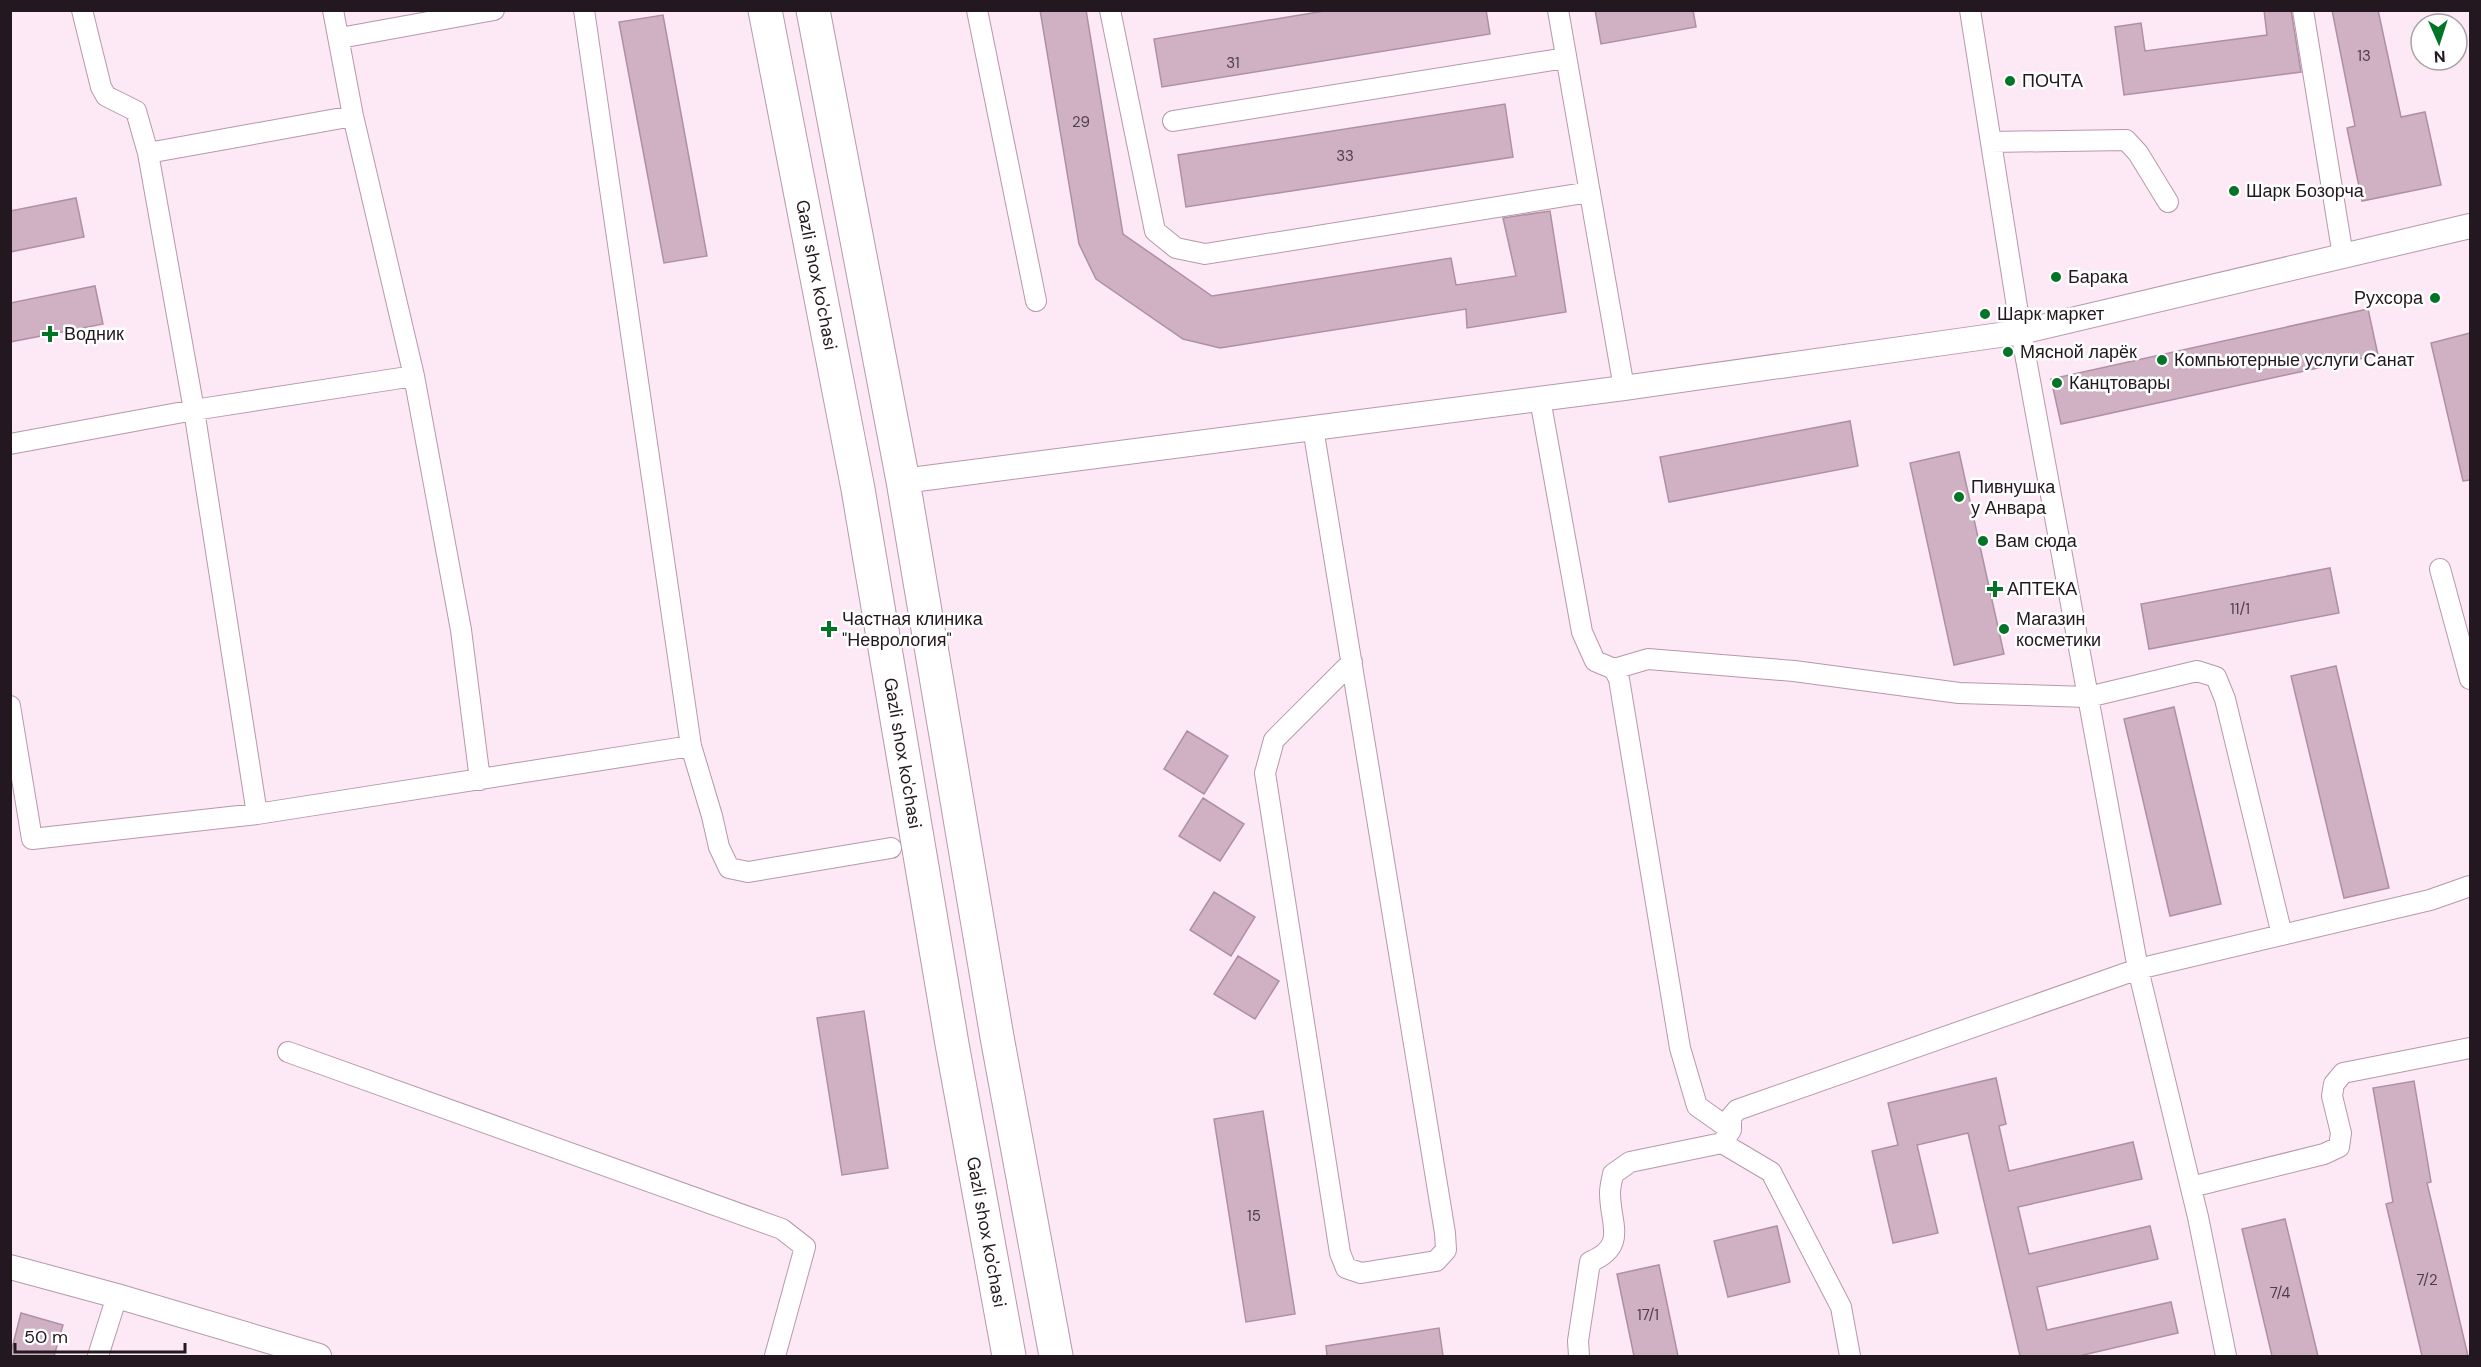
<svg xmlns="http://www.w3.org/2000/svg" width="2481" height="1367" font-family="'DM Sans',sans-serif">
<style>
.building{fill:#d0b1c4;stroke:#af90a3;stroke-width:1.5}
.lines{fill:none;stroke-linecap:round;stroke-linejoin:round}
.minor-casing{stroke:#b798ab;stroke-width:22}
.tertiary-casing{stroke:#b798ab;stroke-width:26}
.trunk-casing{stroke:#b798ab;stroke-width:35}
.minor{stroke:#fff;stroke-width:20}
.tertiary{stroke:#fff;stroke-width:24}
.trunk{stroke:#fff;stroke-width:33}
.poi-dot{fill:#027428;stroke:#fff;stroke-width:2}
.labels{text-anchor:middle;stroke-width:5;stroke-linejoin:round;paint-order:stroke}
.number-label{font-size:15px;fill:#4e3e48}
.poi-label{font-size:18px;fill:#23181f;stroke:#fff;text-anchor:start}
.street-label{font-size:18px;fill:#23181f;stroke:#fff}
</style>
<rect width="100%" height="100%" fill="#fde9f5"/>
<path class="building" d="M1040 10H1086L1123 234 1212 296 1451 258 1456 285 1516 276 1503 218 1550 211 1566 312 1467 328 1466 309 1220 348 1183 339 1096 279 1079 244Z
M1330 10H1486L1490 34 1162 87 1154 39Z
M1595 10H1693L1696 27 1601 44Z
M2264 10H2291L2301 72 2124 95 2115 27 2141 23 2145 51 2267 35Z
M2332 10H2378L2401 117 2425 112 2441 185 2362 201 2347 128 2355 126Z
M663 15 707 256 664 263 619 22Z
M1505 104 1513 157 1186 207 1178 155Z
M76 198 84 237 10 252V211Z
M95 286 103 324 10 342V303Z
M2368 309 2378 355 2061 424 2051 379Z
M2470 333V480L2463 481 2431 343Z
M1850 421 1858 466 1669 502 1660 457Z
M1959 452 2004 654 1954 665 1910 463Z
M2330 568 2339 613 2149 649 2141 604Z
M2336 666 2389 888 2344 898 2291 676Z
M2174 707 2221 904 2170 916 2124 719Z
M1187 731 1228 756 1204 794 1164 769Z
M1203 798 1244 824 1220 861 1179 836Z
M1214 892 1255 917 1231 956 1190 930Z
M1238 956 1279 981 1255 1019 1214 994Z
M864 1011 888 1168 842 1175 817 1018Z
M1996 1078 2006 1124 1999 1126 2009 1171 2133 1142 2142 1179 2018 1207 2029 1254 2150 1226 2158 1259 2037 1287 2047 1330 2171 1302 2178 1333 2079 1356H2020L1968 1133 1917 1145 1938 1233 1893 1243 1872 1151 1898 1145 1888 1103Z
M2414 1081 2431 1182 2427 1183 2468 1356H2422L2386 1204 2393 1202 2373 1088Z
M1263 1111 1295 1314 1246 1322 1214 1119Z
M2285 1219 2318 1356H2272L2242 1229Z
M1777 1226 1790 1282 1728 1297 1714 1241Z
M1659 1265 1678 1356H1634L1617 1274Z
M21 1313 63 1325 54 1356H10Z
M1439 1328 1443 1356H1327L1326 1346Z"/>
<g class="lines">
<g class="minor-casing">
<path id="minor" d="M82 10 101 87 106 96 136 111 148 153 194 410 257 814
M333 10 353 116 414 376 461 630 480 780
M584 10 691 746 712 816 719 847 729 868 748 872 891 848
M977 10 1036 301
M1110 10 1155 231 1176 248 1205 254 1590 192
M1558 10 1624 388
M1970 10 2021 332 2138 969 2198 1217 2226 1356
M2303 10 2343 256
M340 38 494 10
M1173 121 1566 58
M1991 142 2126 140 2138 153 2168 202
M148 153 353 116
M1540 399 1582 632 1595 661 1614 669 1619 679 1680 1048 1697 1106 1731 1130
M1313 428 1445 1233 1446 1250 1436 1261 1361 1273 1346 1268 1340 1253 1265 773 1274 740 1352 662
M10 444 194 410 414 376
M2440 569 2470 679
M1614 669 1648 659 1794 671 1959 693 2088 697 2197 671 2216 677 2225 699 2282 935
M10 706 32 839 257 814 691 746
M288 1052 782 1229 805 1247 775 1356
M1722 1143 1771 1172 1841 1307 1850 1356
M2191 1187 2324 1154 2339 1147 2341 1133 2332 1096 2334 1084 2343 1073 2470 1048
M98 1356 117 1296
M1579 1356 1578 1341 1590 1262C1628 1246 1610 1224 1610 1193 1610 1186 1612 1180 1613 1174L1630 1162 1722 1143 1731 1130V1117L1737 1110 2138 969 2430 900 2470 886"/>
</g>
<g class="tertiary-casing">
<path id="tertiary" d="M903 481 1624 388 2021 332 2470 226
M10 1267 117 1296 319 1356"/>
</g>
<g class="trunk-casing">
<g id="trunk">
<path id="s1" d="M765 10 858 489 952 1044 1009 1356"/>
<path d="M813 10 903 481 997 1037 1056 1356"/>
</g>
</g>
<use href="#minor" class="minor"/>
<use href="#tertiary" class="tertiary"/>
<use href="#trunk" class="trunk"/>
</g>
<g class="poi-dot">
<circle cx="2010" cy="81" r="6"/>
<circle cx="2234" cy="191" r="6"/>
<circle cx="2056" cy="277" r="6"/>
<circle cx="2435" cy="298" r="6"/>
<circle cx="1985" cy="314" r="6"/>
<path d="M47 325h6v6h6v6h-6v6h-6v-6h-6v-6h6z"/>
<circle cx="2008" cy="352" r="6"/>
<circle cx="2162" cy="360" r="6"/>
<circle cx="2057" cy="383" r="6"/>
<circle cx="1959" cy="497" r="6"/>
<circle cx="1983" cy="541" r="6"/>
<path d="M1992 580h6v6h6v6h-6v6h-6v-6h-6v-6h6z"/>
<path d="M826 620h6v6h6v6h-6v6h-6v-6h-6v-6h6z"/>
<circle cx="2004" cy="629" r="6"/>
</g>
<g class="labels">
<g class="number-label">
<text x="2364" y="61">13</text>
<text x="1233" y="68">31</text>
<text x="1081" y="127">29</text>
<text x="1345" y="161">33</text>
<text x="2240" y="614">11/1</text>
<text x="1254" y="1221">15</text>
<text x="2427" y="1285">7/2</text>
<text x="2280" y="1298">7/4</text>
<text x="1648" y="1320">17/1</text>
</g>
<g class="poi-label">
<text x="2022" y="87">ПОЧТА</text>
<text x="2246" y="197">Шарк Бозорча</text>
<text x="2068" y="283">Барака</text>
<text x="2423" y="304" text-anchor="end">Рухсора</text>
<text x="1997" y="320">Шарк маркет</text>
<text x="64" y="340">Водник</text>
<text x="2020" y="358">Мясной ларёк</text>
<text x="2174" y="366">Компьютерные услуги Санат</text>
<text x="2069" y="389">Канцтовары</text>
<text x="1971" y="493">Пивнушка<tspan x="1971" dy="21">у Анвара</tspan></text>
<text x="1995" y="547">Вам сюда</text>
<text x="2007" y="595">АПТЕКА</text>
<text x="842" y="625">Частная клиника<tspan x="842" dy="21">"Неврология"</tspan></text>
<text x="2016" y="625">Магазин<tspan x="2016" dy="21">косметики</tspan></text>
</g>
<g class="street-label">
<text dy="6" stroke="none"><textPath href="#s1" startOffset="270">Gazli shox ko'chasi</textPath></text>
<text dy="6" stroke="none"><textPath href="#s1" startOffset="756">Gazli shox ko'chasi</textPath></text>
<text dy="6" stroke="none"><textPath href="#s1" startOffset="1242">Gazli shox ko'chasi</textPath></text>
</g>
</g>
<rect width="2481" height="1367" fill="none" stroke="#23181f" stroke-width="24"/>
<g transform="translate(2439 42) rotate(177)"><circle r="28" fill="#ffffff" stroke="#a7a3a5" stroke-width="1.5"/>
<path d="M0-4.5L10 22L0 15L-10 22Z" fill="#027428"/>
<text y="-9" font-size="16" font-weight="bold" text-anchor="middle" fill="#23181f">N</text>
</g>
<path d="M15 1343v9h170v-9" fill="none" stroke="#23181f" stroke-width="3"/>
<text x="24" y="1343" font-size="18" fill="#23181f" stroke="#ffffff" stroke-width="4.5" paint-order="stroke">50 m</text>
</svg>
